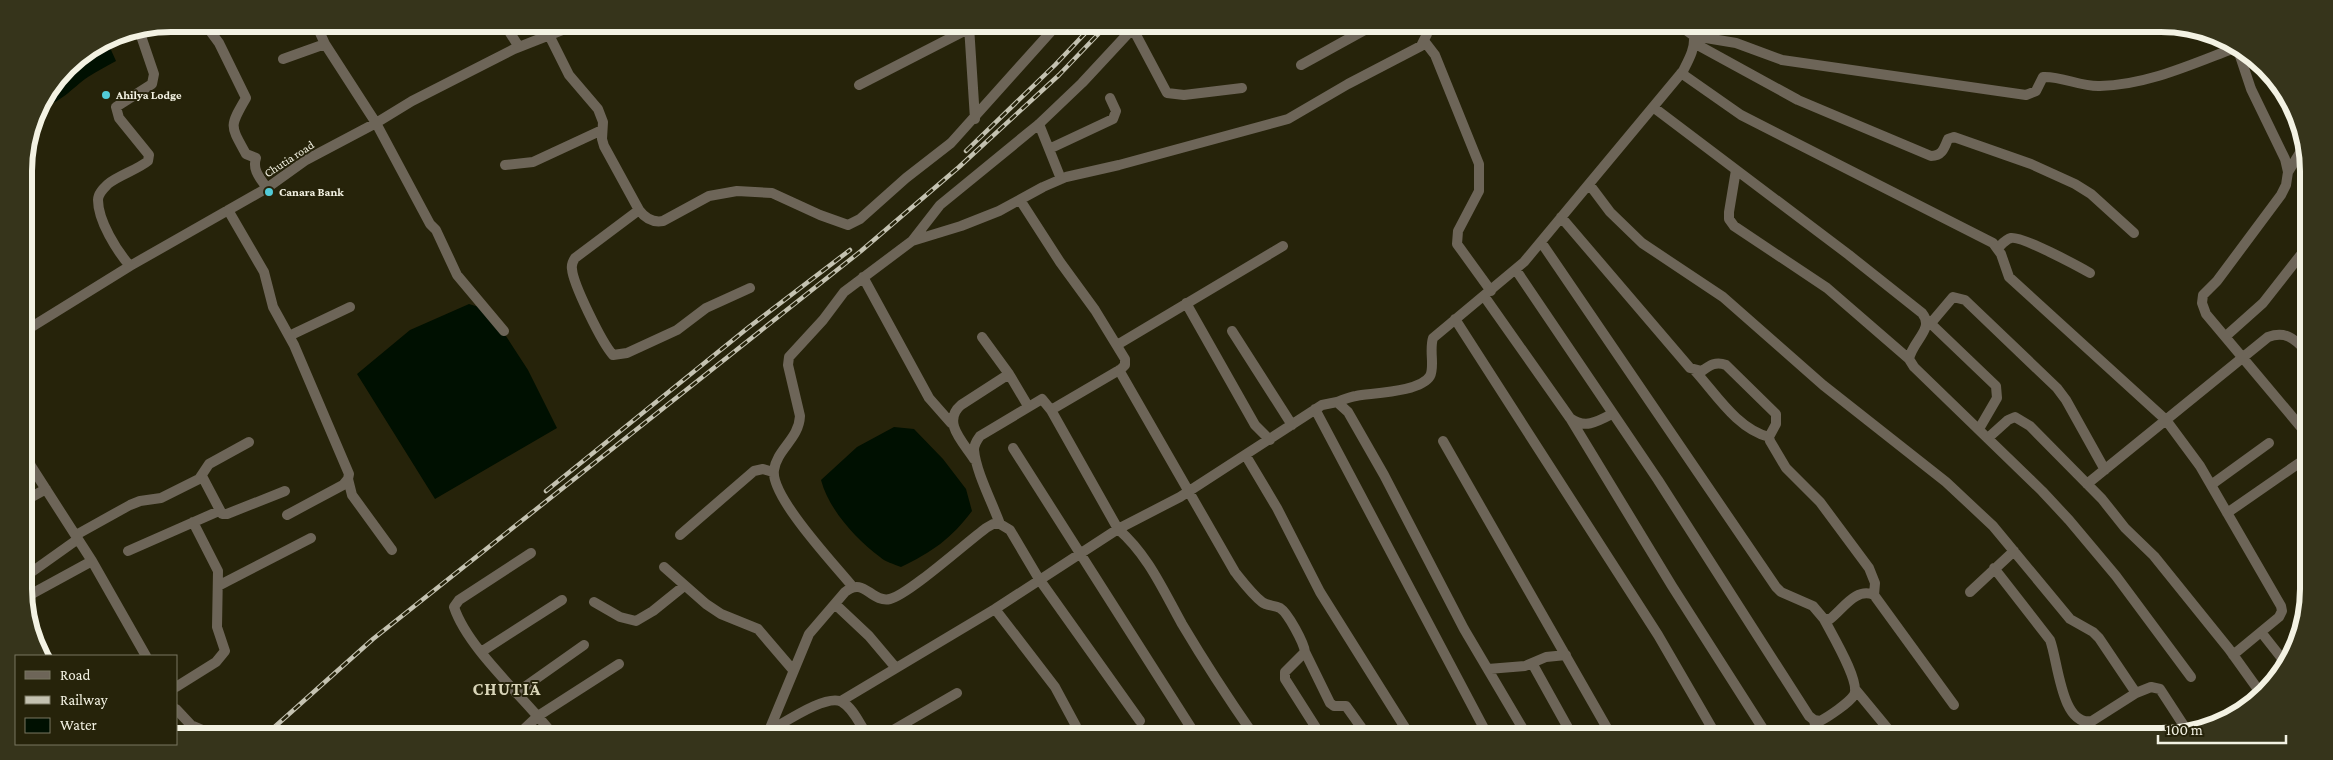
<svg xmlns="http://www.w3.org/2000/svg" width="2333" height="760" font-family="'Crimson Pro',serif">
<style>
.water{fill:#001001}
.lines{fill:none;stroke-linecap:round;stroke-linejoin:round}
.minor{stroke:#6d6558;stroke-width:10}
.rail-casing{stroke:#c4c2b1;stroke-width:4.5}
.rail{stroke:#26230a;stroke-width:2.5;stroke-dasharray:8;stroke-linecap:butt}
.poi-dot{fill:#52cbd8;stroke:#26230a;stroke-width:2}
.labels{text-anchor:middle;stroke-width:4;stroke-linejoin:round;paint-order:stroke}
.poi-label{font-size:12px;font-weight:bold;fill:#f3f2e3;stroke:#26230a;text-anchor:start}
.street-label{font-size:12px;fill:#f3f2e3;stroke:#26230a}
.district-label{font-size:18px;font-weight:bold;letter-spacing:1px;fill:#d9d5b8;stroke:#26230a}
.rim{fill:none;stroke:#f3f2e3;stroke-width:6}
</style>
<rect width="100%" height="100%" fill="#26230a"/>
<path class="water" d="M107 41 116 61C107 66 97 71 88 77 72 88 60 104 39 108L67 67Z
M469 304 489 310 528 370 557 428 435 499 357 374 410 330Z
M894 427 914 429 943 459 966 489 972 511C951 539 932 552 901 567 894 564 885 562 880 557 856 539 829 510 821 480L857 447Z"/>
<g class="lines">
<path class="minor" d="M205 24 219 43 246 98C229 127 230 125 246 154L256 158C252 170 260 178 267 188
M316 24 325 44 376 123 430 224 436 230 457 275 504 331
M505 25 519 47
M969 26 975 119
M1133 29 1167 93 1184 95 1242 88
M1285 29 1290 27
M549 35 569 75 598 109 603 122 602 139 604 146 639 210C645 218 652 223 663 221L709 196 737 191 772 193 820 215 848 225 860 219 906 178 951 143 1056 26
M1694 36 1736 43 1782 60 2026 95 2036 91 2043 77C2062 76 2081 87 2100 86 2146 85 2190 65 2232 49
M1703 37 1708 28
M1425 42 1435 55 1479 164V191L1458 231 1457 244 1491 291
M1694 43 1798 100 1931 156C1942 156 1944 149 1948 139L1954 137 2031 164 2075 184 2091 194 2134 233
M2239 53 2251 89 2285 159 2288 172 2286 185 2281 195 2217 281 2203 295 2202 303 2206 314 2305 432
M283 59 325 44
M1301 65 1370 27
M1681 73 1741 115 1993 243 2001 254 2009 277 2166 420 2200 466 2281 606 2282 611 2279 617 2233 655
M859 85 970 28
M1653 107 1849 255 1922 313C1935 329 1913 340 1909 359L1914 367 2042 491 2069 520 2116 576 2191 677
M1039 124 1061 179
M1049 149 1113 119 1116 111 1110 98
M505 165 533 162 602 130
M1736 170 1729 212V219L1734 226 1827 288 1909 359
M2288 172 2306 143
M1589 184 1610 212 1642 243 1723 297 1823 385 1946 482 1993 526 2070 619 2093 632 2099 638 2136 693 2092 721C2061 727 2058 660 2050 640L1994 568
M1020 200 1060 262 1095 310 1125 359V365L1121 369 1051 410
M228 210 264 272 273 307 294 345 349 474 348 479 343 485 287 515
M639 210 575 258C573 261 571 264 572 269 573 284 602 343 613 355L627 353 677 330 706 308 750 288
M1561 217 1690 368 1702 371C1710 365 1716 361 1726 365L1776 414V424L1769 437 1770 441 1786 468 1820 502 1869 568 1875 583 1874 595
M912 241 961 226 999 211 1043 187 1066 177 1119 165 1288 119 1348 84 1421 46 1427 34 1426 27
M1541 242 1776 587 1781 592 1813 606 1824 619H1830C1843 609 1856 587 1874 595L1954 705
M1998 248C2002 244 2006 239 2011 238 2022 236 2078 266 2090 273
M130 266C117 251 98 221 98 200 98 193 104 188 108 184 119 175 137 170 148 161L149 155 119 118 116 107 152 84 154 74 139 30
M1516 270 1658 480 1809 716 1814 720 1820 721C1828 717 1849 703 1854 695 1861 682 1831 633 1824 619
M863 277 929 398 951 423
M1484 296 1570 418C1585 429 1597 422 1612 414
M1186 303 1255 425 1270 440
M1455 319 1658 635 1716 735
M1927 320 1996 386 1997 398 1979 429
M1931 323 1953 297 1965 300 2057 388 2066 400 2105 470
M25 331 130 266 267 188 306 160 376 123 412 101 514 49 575 25
M1232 331 1292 425
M289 336 350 307
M2226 336 2263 303 2303 252
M982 337 1009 374 1028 406
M1117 345 1283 246
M1119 370 1235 572C1243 582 1252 594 1262 602 1267 606 1274 605 1280 608 1288 613 1304 643 1305 652L1285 672V679L1320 734
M1695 371C1716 394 1737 429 1769 437
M1337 402C1343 400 1349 397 1356 396 1372 393 1421 392 1430 376 1435 367 1429 350 1433 338L1524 262 1683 71C1689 59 1695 49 1694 36L1683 28
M1315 409 1487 734
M1570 418 1672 586 1767 735
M1988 438 2008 420 2015 417 2030 426 2102 499 2125 528 2154 556 2229 649 2262 695
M1443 441 1611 735
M1013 448 1195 734
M26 452 31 466 92 561 146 656
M1246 456 1277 508 1320 592 1409 734
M974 459C964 443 941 422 961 405L1009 374
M202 476 222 514H227L285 491
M348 479 352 495 392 550
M2087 484 2268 337C2285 331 2294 338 2305 350
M2211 485 2269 443
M26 500 46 489
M2227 513 2305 459
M1000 524C992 502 976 472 974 450 974 444 977 440 980 436L1042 399 1051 410 1118 529C1148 555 1163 590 1182 624 1204 661 1228 698 1253 734
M76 535 130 505 140 501 161 498 199 479 209 464 249 442
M680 535 754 471 763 469 773 472
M128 551 219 511
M531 553 459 600 454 607C468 649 523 696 551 732
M664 567 706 604 721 614 758 629 793 670
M26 576 78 539
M218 586 311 538
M852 586C834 564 770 496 774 470 777 449 799 439 800 416L788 365 789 357 823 320 844 292 912 241 940 205 1039 124 1082 83 1135 26
M1970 592 2014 551
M26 597 92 561
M594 602 620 617 636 621 653 611 684 586
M835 604 869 636 896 668
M995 609 1055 687 1076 726
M2261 632 2287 665
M481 652 562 600
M1305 652 1330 703 1334 706H1346L1366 734
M1532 663 1572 735
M1488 669 1525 666 1546 657 1566 655
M176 687 216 662 225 651 217 627 218 571 193 522
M1855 689 1893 735
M516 693 584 645
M2136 693 2151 687 2160 689 2188 732
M841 701 995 609 1118 529 1180 497 1322 405 1337 402 1348 412 1384 475 1464 629 1526 734
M176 709 191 725 205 731
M1814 720 1817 735
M769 731C784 723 827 693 842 702 853 708 859 723 866 733
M521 732 538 716 619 664
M768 733 809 634 845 592C864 576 871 603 890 599 908 595 967 542 986 528L993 524H1000L1010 530 1039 579 1140 721
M888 733 957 693"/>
<g class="rail-casing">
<path id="rail" d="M966 151 1055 65 1092 26
M546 491 749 327 850 250
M270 731 373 639 861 251 959 167 1059 75 1106 26"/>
</g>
<use href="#rail" class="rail"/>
</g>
<g class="poi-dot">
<circle cx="106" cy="95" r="5"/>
<circle cx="269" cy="192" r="5"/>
</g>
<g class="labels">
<g class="poi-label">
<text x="116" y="99">Ahilya Lodge</text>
<text x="279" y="196">Canara Bank</text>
</g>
<g class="street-label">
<text transform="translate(289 159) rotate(-33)" y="4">Chutia road</text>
</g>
<g class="district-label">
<text x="507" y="695">CHUTIĀ</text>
</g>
</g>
<path d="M0 0H2333V760H0ZM171 32H2161A139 139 0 0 1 2300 171V589A139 139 0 0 1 2161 728H171A139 139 0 0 1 32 589V171A139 139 0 0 1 171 32Z" fill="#36341b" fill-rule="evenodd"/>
<path class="rim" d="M171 32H2161A139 139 0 0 1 2300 171V589A139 139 0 0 1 2161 728H171A139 139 0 0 1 32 589V171A139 139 0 0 1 171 32Z"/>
<rect x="15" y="655" width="162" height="90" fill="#26230a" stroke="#787661"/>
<rect x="25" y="671" width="25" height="8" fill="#6d6558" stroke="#787661"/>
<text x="60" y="680" font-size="15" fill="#f3f2e3">Road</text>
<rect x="25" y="696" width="25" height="8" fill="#c4c2b1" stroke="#787661"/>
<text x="60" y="705" font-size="15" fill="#f3f2e3">Railway</text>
<rect x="25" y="718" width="25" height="15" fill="#001001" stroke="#787661"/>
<text x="60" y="730" font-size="15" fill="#f3f2e3">Water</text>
<path d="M2158 735v8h128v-8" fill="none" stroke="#f3f2e3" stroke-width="2.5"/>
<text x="2166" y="735" font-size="15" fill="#f3f2e3" stroke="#26230a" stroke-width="4" paint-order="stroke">100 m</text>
</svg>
